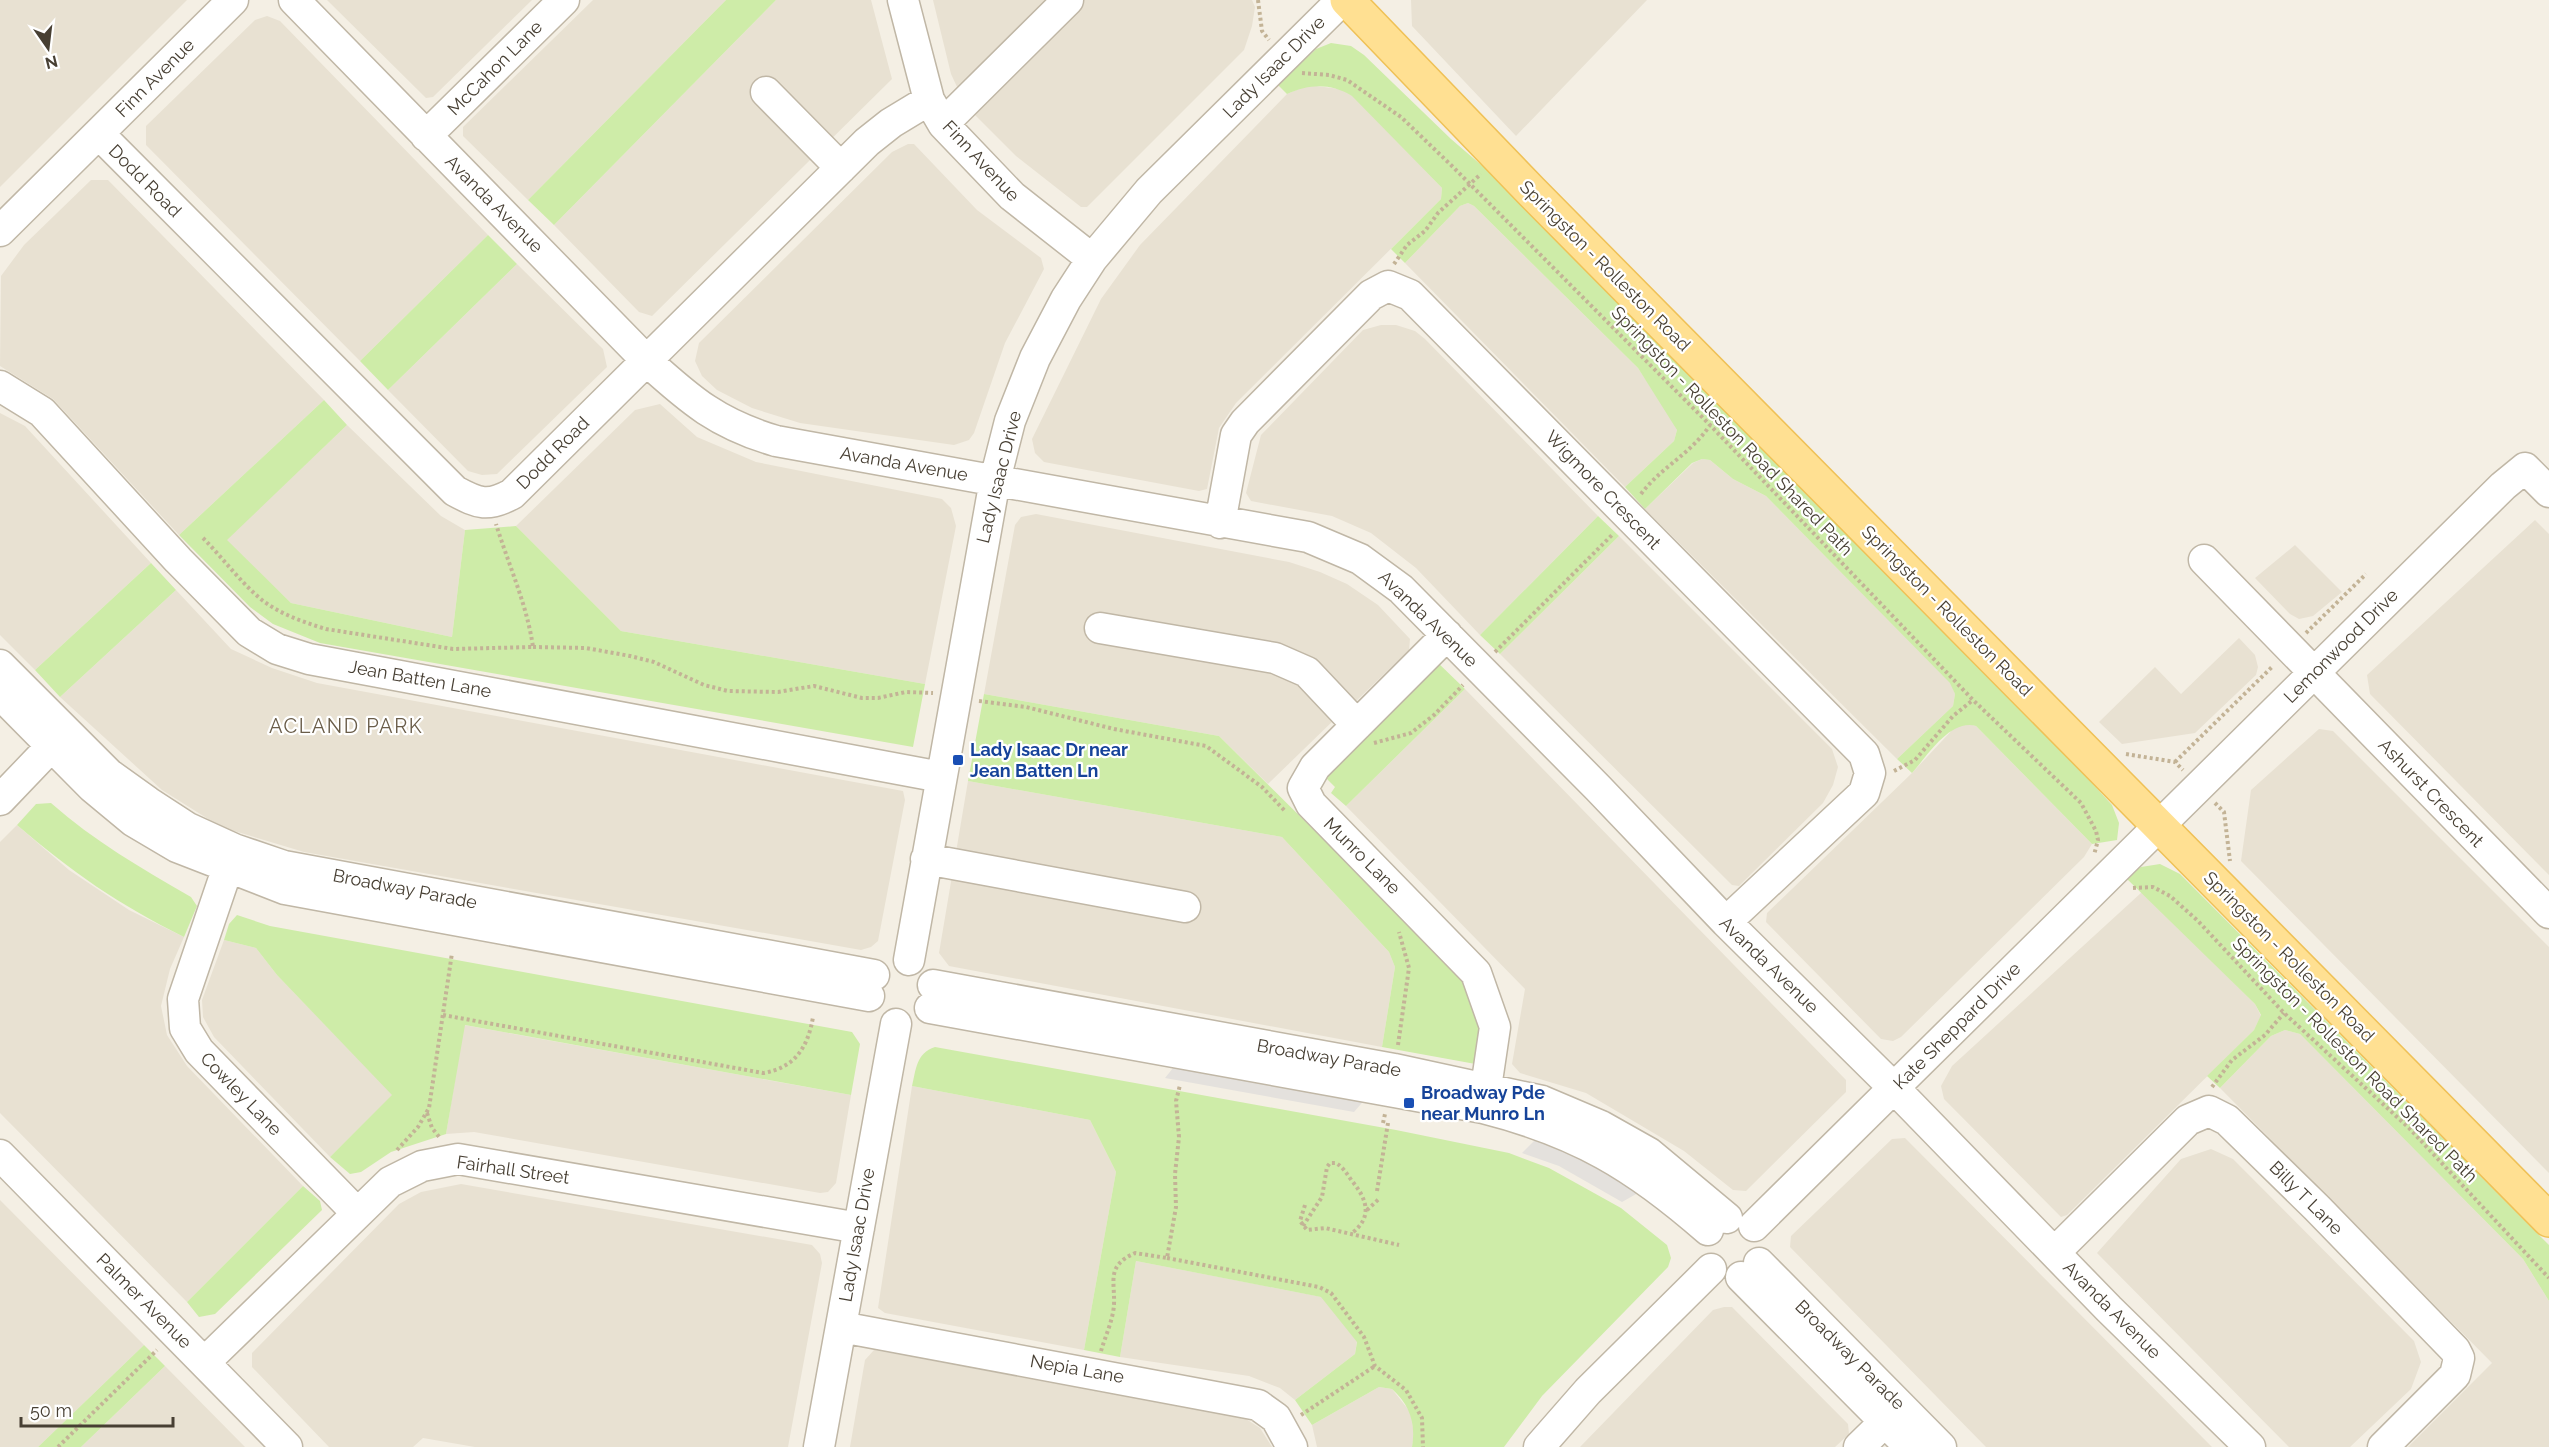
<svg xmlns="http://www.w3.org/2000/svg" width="2549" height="1447" font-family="Raleway,sans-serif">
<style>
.residential{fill:#e8e1d2}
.green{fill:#ceeca8}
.parking{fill:#e4e1dd}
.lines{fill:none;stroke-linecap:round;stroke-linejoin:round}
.minor-casing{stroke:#c0b7a6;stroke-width:33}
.major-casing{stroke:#efc157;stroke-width:36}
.path{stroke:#c3b396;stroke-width:4;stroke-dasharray:3 3;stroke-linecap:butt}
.minor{stroke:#fff;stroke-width:30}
.major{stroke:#ffe092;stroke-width:33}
.transit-dot{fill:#1a4fb4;stroke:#fff;stroke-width:2}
.labels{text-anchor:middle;stroke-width:4.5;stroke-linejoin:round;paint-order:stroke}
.street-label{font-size:18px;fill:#473f33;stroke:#fff}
.transit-label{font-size:18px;font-weight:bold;fill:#164399;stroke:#fff;text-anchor:start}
.neighbourhood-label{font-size:20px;letter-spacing:1.5px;fill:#6a5d49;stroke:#fff}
</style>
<rect width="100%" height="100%" fill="#f4efe4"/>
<path class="residential" d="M0 0H187L0 187Z
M327 0H532L433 97 426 98Z
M593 0H726L528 200 463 136V127Z
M776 0H871L892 79 652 316 639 312 554 225Z
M933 0H1252L1255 7 1252 26 1244 50 1087 207H1081L1016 156 966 106 951 74Z
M1411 0H1647L1516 136 1412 26Z
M267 16 280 21 488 235 360 361 146 145V126L255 20Z
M1308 85 1340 89 1353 96 1442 188 1441 199 1236 403 1219 428 1207 489 1199 491 1044 462 1035 453 1032 439 1101 299 1140 245 1287 94Z
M908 144H914L977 210 1041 258 1044 269 1005 343 974 433 969 440 954 445 800 423 752 408 717 390 702 376 695 361 699 343 892 152Z
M91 180H108L324 400 179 535 53 399 0 366 1 276 24 245Z
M1468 203 1474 206 1638 368 1674 423 1677 430 1674 441 1625 487 1405 263 1460 206Z
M517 264 603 349 607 367 497 474 482 475 468 471 388 390Z
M1381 325H1396L1415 331 1425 339 1598 516 1480 635 1416 568 1371 533 1332 516 1251 501 1246 493 1261 435 1363 330Z
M660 404 697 437 756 462 942 499 951 508 956 526 925 684 621 631 516 526 635 410Z
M0 413 25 426 151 563 35 670 0 635Z
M347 425 441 516 465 530 452 637 291 603 226 540Z
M1702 459 1710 460 1733 479 1766 496 1951 683 1955 694 1953 706 1897 759 1645 509 1693 463Z
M1036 514 1289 562 1320 572 1347 584 1378 605 1410 639 1409 650 1353 704 1274 649 1091 616 1088 635 1252 665 1301 680 1336 718 1268 784 1219 736 984 694 1015 525 1021 517Z
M2535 520 2549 534V875L2370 694 2367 675Z
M1619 536 1832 749 1838 767 1833 785 1823 803 1739 886 1732 885 1500 654Z
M2295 545 2342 592 2313 616 2299 619 2290 614 2255 578Z
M176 590 231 649 272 668 317 683 903 791 905 800 878 941 871 947 861 950 304 852 221 827 162 790 60 697Z
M2239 638 2255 655 2258 667 2256 675 2195 733 2122 744 2099 722 2155 667 2181 694Z
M1465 689 1846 1080V1092L1746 1191 1733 1190 1684 1151 1586 1093 1520 1073 1512 1064 1525 989 1346 806Z
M1965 723 1976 726 2092 844 2084 857 1901 1037 1893 1041 1881 1039 1766 922 1767 913 1912 773 1955 727Z
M2319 729 2333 731 2549 947V1173L2241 861 2251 790Z
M968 781 1282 837 1389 952 1395 967 1382 1047 949 966 939 953Z
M17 825 69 870 129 910 184 937 170 969 161 1006 167 1035 187 1066 303 1186 187 1302 0 1113V842Z
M2142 892 2255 1004 2261 1016 2254 1030 2067 1215 2061 1217 1944 1099 1941 1086 1952 1066Z
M224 940 256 948 277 975 393 1095 330 1157 214 1037 203 1017 202 1000Z
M464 1025 851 1095 836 1183 828 1192 820 1193 474 1132 446 1134Z
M2285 1030 2300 1034 2523 1259 2549 1301V1447H2408L2492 1363 2220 1088 2271 1036Z
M912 1086 1090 1120 1116 1172 1084 1350 885 1313 878 1308Z
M1905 1138 2212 1447H1986L1790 1247 1791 1236 1892 1139Z
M2211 1149 2233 1159 2414 1341 2421 1362 2411 1389 2350 1447H2289L2097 1253 2181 1159Z
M461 1184 812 1245 820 1254 822 1263 788 1447H475L423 1438 413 1447H329L252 1367V1353L399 1204 421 1192Z
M0 1200 144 1345 38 1447H0Z
M1136 1261 1322 1297 1357 1341 1355 1354 1295 1400 1280 1388 1249 1376 1120 1357Z
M1724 1307H1732L1848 1424 1849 1434 1835 1447H1580L1713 1310Z
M874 1350 1246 1419 1260 1428 1272 1447H850L865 1360Z
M165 1366 245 1447H81Z
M1379 1387 1392 1389 1411 1413 1414 1435 1412 1447H1317L1312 1425Z"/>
<path class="green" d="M726 0H776L554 225 528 200Z
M1331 43 1351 46 1364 55 1451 139 1487 170 2057 745 2112 805 2119 823 2117 840 2092 844 1976 726C1950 719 1928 755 1912 773L1897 759 1953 706 1955 694 1950 683 1766 496 1733 479 1710 460 1702 459 1692 463 1645 509 1625 487 1674 441 1677 430 1638 368 1474 206 1468 203 1460 206 1405 263 1391 249 1441 199 1442 188 1352 96C1330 83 1310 84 1287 94L1278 85 1316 49Z
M488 235 517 264 388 390 360 361Z
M324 400 347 425 227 540 291 603 452 637 465 530 516 526 621 631 925 684 913 747 320 643 273 624 250 607 179 535Z
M1598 516 1619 536 1500 654 1480 635Z
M151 563 176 590 60 697 35 670Z
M1435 660 1465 689 1346 806 1331 793 1335 787 1321 773Z
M984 694 1219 736 1450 965 1454 961 1486 1016 1481 1065 1382 1047 1395 967 1389 952 1282 837 968 781Z
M51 803C94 841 141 868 191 897L197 906 184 937C118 904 73 873 17 825L36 804Z
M2160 864 2180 874 2549 1245V1301L2523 1259 2300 1034 2285 1030 2271 1036 2220 1088 2207 1076 2254 1030 2261 1015 2255 1004 2126 878 2141 867Z
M237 915 270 926 852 1032 860 1044 851 1095 465 1025 446 1134 391 1152 361 1172 350 1174 330 1157 392 1095 277 975 256 948 224 940 229 924Z
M935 1047 1396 1130 1509 1153 1549 1168 1621 1208 1667 1245 1671 1258 1668 1267 1542 1396 1504 1447H1412C1416 1424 1410 1405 1392 1389L1379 1387 1312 1425 1295 1400 1355 1354 1357 1342 1321 1297 1136 1261 1120 1357 1084 1350 1116 1172 1090 1120 912 1086C916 1070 916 1053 935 1047Z
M303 1186 320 1201 322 1210 215 1314 199 1317 187 1302Z
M144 1345 165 1366 81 1447H38Z"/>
<path class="parking" d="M1177 1063 1367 1097 1354 1112 1165 1078Z
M1542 1133 1645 1189 1622 1202 1559 1166 1522 1153Z"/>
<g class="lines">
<g class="minor-casing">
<path id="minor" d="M294 0 647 361C691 401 718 424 776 441L1308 537 1360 559 1401 589 1598 788 1726 922 1894 1088 2109 1309 2250 1447
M903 0 929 100 943 124 1012 196 1092 259
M766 92 841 168
M943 124 1068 0
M99 134 455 491C479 504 488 507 512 494L867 142 891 123 929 100
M426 136 564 0
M0 231 233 0
M0 386 42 412 178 560 249 632 277 649 309 659 941 777
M1220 523 1236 435 1245 422 1371 295 1388 286 1410 295 1864 754 1870 773 1864 793 1726 922
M2204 560 2549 913
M1100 628 1275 658 1307 672 1357 725
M1447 635 1315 767 1303 788 1311 804 1476 973 1495 1027 1483 1108
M0 665 109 774 148 802 188 828 234 849 284 866 874 975
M0 694 92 787 133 821 177 847 285 889 869 996
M0 800 64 733
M234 849 183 999 185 1028 199 1051 357 1213
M926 859 1185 907
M909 960 995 480 1010 421 1035 358 1066 299 1092 259 1149 191 1342 0
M933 985 1394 1069 1542 1101 1601 1126 1649 1153 1727 1218
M930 1008 1483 1108C1578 1132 1635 1166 1708 1230
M0 1155 287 1447
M1754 1226 2503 486 2525 468 2549 492
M2055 1252 2188 1120 2209 1111 2227 1120 2317 1208 2455 1350 2459 1358 2455 1375 2383 1447
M1759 1263 1941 1447
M1741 1277 1910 1447
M841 1327 1258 1405 1276 1418 1292 1447
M205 1362 390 1182 422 1166 458 1159 859 1228
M819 1447 896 1024
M1539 1447 1588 1391 1711 1269
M1859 1447 1899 1408"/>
</g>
<g class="major-casing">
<path id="major" d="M1347 0 1531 191 2549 1220"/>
</g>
<path class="path" d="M1258 0 1262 31 1269 40
M1302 73 1329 75 1347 80 1401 117 1452 166 1710 425 1973 700 2081 803 2096 831 2098 840 2094 855
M1394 264 1407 245 1425 231 1438 213 1481 174
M1641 494C1661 467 1691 454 1710 425
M203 538C223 558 240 582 262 600 280 614 303 622 326 629L453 649 533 647C527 605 509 566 496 524
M2306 633 2366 574
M533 647 586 648 630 656 654 662 704 685 728 691 778 692 814 686 862 698H878L906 692 933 693
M1495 652 1613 534
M979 701 1026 707 1114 729 1206 746 1262 787 1285 811
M1374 743 1411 733 1434 715 1463 685
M2126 754 2175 762 2183 770
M2175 762 2273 666
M1894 771 1915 760 1953 716 1973 700
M2215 803 2224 812 2230 861
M2133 888 2153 887 2170 896 2198 921 2284 1013 2409 1128 2549 1278
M443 1015 763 1073C795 1068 808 1047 813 1017
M1398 1045 1409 968 1399 932
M2212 1087 2232 1060 2265 1035 2284 1013
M427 1113 432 1128 440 1138
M1383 1123 1385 1114
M397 1150 418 1127 429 1108 452 953
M1377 1191 1388 1123
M1305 1205 1300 1221 1307 1230 1325 1228 1399 1245
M1367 1210 1380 1198
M1303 1226 1322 1197 1327 1167 1330 1163H1336C1343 1167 1347 1174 1352 1181 1367 1199 1373 1217 1352 1233
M1167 1258 1319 1287 1331 1293 1364 1337 1375 1366 1406 1390 1422 1418 1423 1447
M1101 1351C1105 1337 1113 1320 1114 1305 1115 1280 1106 1266 1135 1253L1167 1258 1176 1207 1175 1174 1179 1137 1176 1101 1180 1085
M1301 1415 1375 1366
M58 1447 157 1350"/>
<use href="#minor" class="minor"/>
<use href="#major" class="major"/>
</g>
<g class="transit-dot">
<rect x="952" y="754" width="12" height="12" rx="3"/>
<rect x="1403" y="1097" width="12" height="12" rx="3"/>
</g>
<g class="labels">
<g class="street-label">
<text transform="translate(1274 67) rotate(-45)" y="6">Lady Isaac Drive</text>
<text transform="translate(495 68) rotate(-45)" y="6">McCahon Lane</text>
<text transform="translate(155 78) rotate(-45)" y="6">Finn Avenue</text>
<text transform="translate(981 161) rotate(47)" y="6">Finn Avenue</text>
<text transform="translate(145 181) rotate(45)" y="6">Dodd Road</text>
<text transform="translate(494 204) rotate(45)" y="6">Avanda Avenue</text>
<text transform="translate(1605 266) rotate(45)" y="6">Springston - Rolleston Road</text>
<text transform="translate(1732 431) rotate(46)" y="6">Springston - Rolleston Road Shared Path</text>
<text transform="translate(553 453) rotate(-45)" y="6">Dodd Road</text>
<text transform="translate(904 464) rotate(10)" y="6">Avanda Avenue</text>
<text transform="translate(999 477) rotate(-76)" y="6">Lady Isaac Drive</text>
<text transform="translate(1603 490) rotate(46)" y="6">Wigmore Crescent</text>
<text transform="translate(1947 611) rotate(45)" y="6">Springston - Rolleston Road</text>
<text transform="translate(1428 619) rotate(44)" y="6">Avanda Avenue</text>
<text transform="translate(2341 646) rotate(-45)" y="6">Lemonwood Drive</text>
<text transform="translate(420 679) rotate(10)" y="6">Jean Batten Lane</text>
<text transform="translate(2431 793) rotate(46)" y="6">Ashurst Crescent</text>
<text transform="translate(1362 856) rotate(45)" y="6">Munro Lane</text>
<text transform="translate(405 889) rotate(11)" y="6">Broadway Parade</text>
<text transform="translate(2289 957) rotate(45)" y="6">Springston - Rolleston Road</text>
<text transform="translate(1769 965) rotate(44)" y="6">Avanda Avenue</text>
<text transform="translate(1957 1026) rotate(-45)" y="6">Kate Sheppard Drive</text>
<text transform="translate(1329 1058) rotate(10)" y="6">Broadway Parade</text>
<text transform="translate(2355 1060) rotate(45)" y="6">Springston - Rolleston Road Shared Path</text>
<text transform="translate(241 1094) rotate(46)" y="6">Cowley Lane</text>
<text transform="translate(513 1170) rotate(8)" y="6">Fairhall Street</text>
<text transform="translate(2306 1198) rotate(45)" y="6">Billy T Lane</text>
<text transform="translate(857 1235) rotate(-80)" y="6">Lady Isaac Drive</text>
<text transform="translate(144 1301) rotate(45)" y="6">Palmer Avenue</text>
<text transform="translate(2112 1310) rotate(45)" y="6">Avanda Avenue</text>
<text transform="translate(1850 1355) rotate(45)" y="6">Broadway Parade</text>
<text transform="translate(1077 1369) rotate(10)" y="6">Nepia Lane</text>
</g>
<g class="transit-label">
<text x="970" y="756">Lady Isaac Dr near<tspan x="970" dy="21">Jean Batten Ln</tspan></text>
<text x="1421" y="1099">Broadway Pde<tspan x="1421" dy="21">near Munro Ln</tspan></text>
</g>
<g class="neighbourhood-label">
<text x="346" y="733">ACLAND PARK</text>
</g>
</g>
<g transform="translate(48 48) rotate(166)" stroke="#ffffff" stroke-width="4.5" paint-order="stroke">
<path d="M0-4.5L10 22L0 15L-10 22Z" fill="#473f33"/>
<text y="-9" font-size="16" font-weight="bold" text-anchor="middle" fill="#473f33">N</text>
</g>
<path d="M21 1417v9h152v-9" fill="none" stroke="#473f33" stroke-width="3"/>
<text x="30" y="1417" font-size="18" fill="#473f33" stroke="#ffffff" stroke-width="4.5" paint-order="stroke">50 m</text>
</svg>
